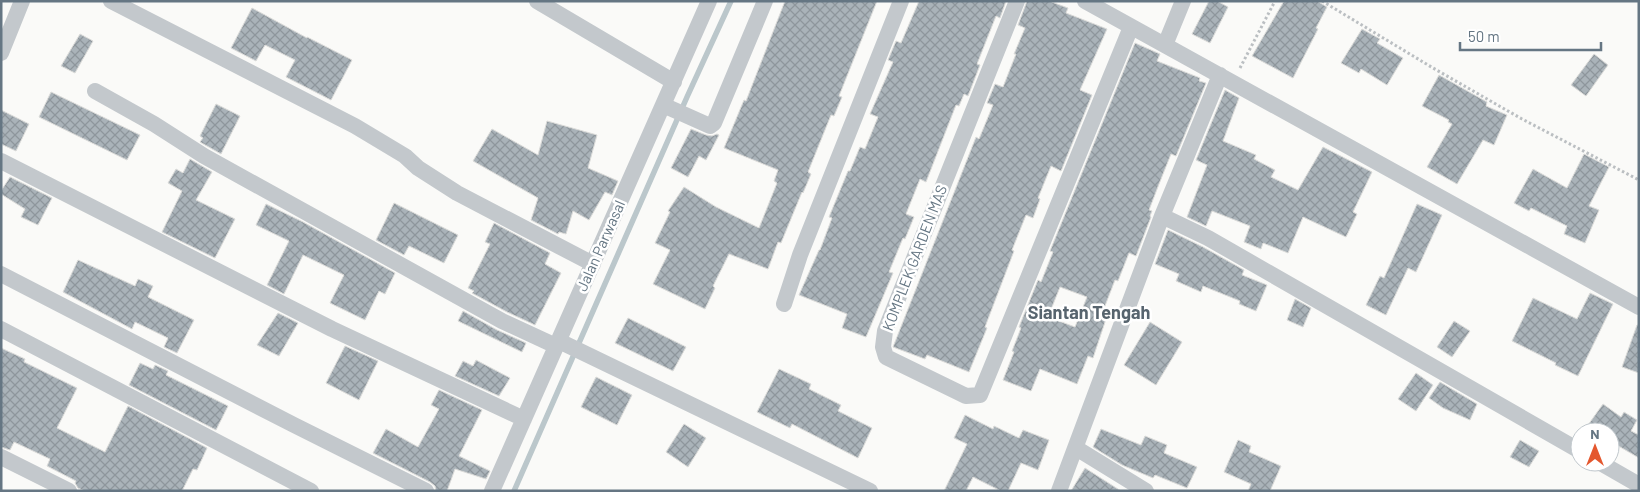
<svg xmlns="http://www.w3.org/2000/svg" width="1640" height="492" font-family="Barlow,sans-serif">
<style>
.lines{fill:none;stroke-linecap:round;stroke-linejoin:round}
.stream{stroke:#bbc7cb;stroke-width:5.5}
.building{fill:url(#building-cross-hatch);stroke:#dcdcda;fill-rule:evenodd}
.path{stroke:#bbbfc2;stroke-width:3;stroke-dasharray:2.5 2.5;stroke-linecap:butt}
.minor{stroke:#c3c8cc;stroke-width:16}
.labels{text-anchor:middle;stroke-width:5;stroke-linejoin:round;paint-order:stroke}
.street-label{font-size:15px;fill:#657683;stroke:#fff}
.quarter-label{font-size:18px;font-weight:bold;fill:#57646e;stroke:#fff}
</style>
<defs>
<pattern id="building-cross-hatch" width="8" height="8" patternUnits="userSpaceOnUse" patternTransform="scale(1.25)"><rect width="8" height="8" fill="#aab3b9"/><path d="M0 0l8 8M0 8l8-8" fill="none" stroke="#8e969c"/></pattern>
</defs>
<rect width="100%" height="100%" fill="#fafaf8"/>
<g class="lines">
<path class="stream" d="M514 491 687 97 731 1"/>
</g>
<path class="building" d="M785 1H877L839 96 842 97 834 116 831 115 808 172 811 174 803 193 802 192 781 243 778 242 768 269 729 254 713 286 715 288 705 309 653 284 670 250 655 243 670 212 668 211 684 187 716 207 759 228 777 183 774 181 778 170 724 148 744 100 746 101Z
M919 1H1006L1000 18 996 16 977 64 980 65 968 96 964 94 959 106 956 105 926 182 920 179 906 214 914 217 905 239 903 238 889 272 893 273 866 337 842 328 847 314 799 295 819 250H820L832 218 829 217 848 171H850L860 147 865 149 878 117 870 114 893 62 888 60 896 41 901 43Z
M1027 1H1049L1068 8 1066 13 1107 29 1080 90 1092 95 1061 171 1051 166 1038 198 1040 199 1033 218 1026 215 1012 250 1014 251 985 327 987 328 969 372 927 355 925 359 893 347 976 137 979 139 993 105 987 103 995 84 1003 87 1016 54H1014L1025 28 1018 25Z
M1209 1H1217L1228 7 1210 43 1192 34Z
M1284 1H1317L1327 7 1316 28 1318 29 1293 78 1252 56Z
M252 8 307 38V37L352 60 331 100 286 77 295 60 265 45 256 61 231 48Z
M1362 29 1380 39 1377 43 1403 58 1387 85 1361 69 1359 73 1341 63Z
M80 34 93 41 75 73 61 66Z
M1135 43 1160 54 1157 61 1200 78 1199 81 1206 83 1176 156 1171 154 1159 184 1149 210 1152 211 1150 216 1151 217 1136 256 1129 253 1118 281 1115 280 1103 311 1108 313 1093 358 1088 356 1077 384 1040 369 1031 391 1003 380 1014 352 1012 351 1021 328 1019 327 1038 280 1041 282 1053 252 1050 251ZM1060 287 1087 297 1075 327 1048 317Z
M1594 54 1608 65 1586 96 1571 85Z
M1439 75 1487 102 1486 106 1507 115 1494 145 1483 140 1457 184 1427 167 1452 124 1448 122 1449 120 1422 106Z
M1225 90 1239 98 1223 141 1256 155 1254 159 1275 170 1271 177 1298 190 1323 147 1372 172 1353 212 1357 214 1346 237 1303 217 1288 253 1263 243 1261 249 1244 242 1250 226 1212 211 1206 226 1187 217 1207 165 1196 160Z
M51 92 140 135 127 160 39 117Z
M216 104 240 116 221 154 200 142 203 138 200 136Z
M1 110 29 124 16 151 1 144Z
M547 121 597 135 588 168 618 181 612 195 605 192 589 220 573 211 566 234 559 232 558 234 531 220 538 198 473 161 492 129 538 155Z
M691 129 706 135 712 136 717 134 719 135 706 160 699 156 688 177 671 168Z
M1584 154 1609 167 1589 206 1599 210 1585 243 1564 234 1567 226 1531 208 1529 211 1514 203 1533 169 1567 188Z
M190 159 212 172 196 200 235 219 215 258 162 232 182 191 168 183 176 169 183 173Z
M10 177 52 198 38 225 21 217 25 209 1 194V191Z
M394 203 458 235 444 263 409 246 404 255 376 240Z
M266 204 303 222 395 273 385 294 379 291 365 320 330 303 344 275 303 255 284 294 267 285 289 241 256 225Z
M1417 204 1442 215 1416 272 1408 268 1386 315 1366 305 1380 276 1384 278Z
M494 223 550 253 545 264 561 273 535 325 507 312 472 293 474 291 468 288 490 244 485 242Z
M1168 230 1203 247 1244 270 1242 275 1267 285 1256 311 1239 304 1240 301 1203 286 1201 292 1176 281 1179 274 1155 264Z
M78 260 135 286 138 279 153 286 148 297 194 320 177 353 164 347 168 338 135 322 132 329 63 292Z
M1590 293 1613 304 1578 376 1555 365 1556 363 1512 341 1533 298 1577 319Z
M1295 299 1311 308 1303 327 1287 320Z
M463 311 497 330 526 343 522 352 458 321Z
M278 313 298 323 279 356 257 345Z
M628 318 686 347 673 371 615 343Z
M1454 321 1470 331 1452 357 1437 347Z
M1150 322 1182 342 1156 385 1124 365Z
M1637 325H1639V373L1622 367Z
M345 346 378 361 359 400 326 383Z
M1 348 25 359 24 362 77 388 57 428 105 452 128 406 207 448 197 470 193 469 182 491H85L78 488 75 483 76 481 47 466 50 459 14 442 10 450 1 447Z
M476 360 510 378 499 396 455 376 463 361 473 366Z
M140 363 153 369 155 365 168 371 166 375 228 406 216 430 129 385Z
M779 369 811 384 809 389 841 405 838 411 872 428 858 458 792 424 790 428 757 412Z
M1416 373 1433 385 1416 411 1398 399Z
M596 377 632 395 617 425 581 407Z
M1440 382 1477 404 1470 420 1443 408 1429 398Z
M439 390 482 410 459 456 490 471 486 479 455 469 447 491H436L435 486 430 482 373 453 386 429 418 447 439 409 431 405Z
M1603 404 1621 417 1624 412 1637 420 1631 431 1639 435V458L1610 441V432H1583Z
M965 415 993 429 994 426 1019 438 1023 430 1049 440 1038 470 1021 463 1008 491H1001L973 477 966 491H944L967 444 954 438Z
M684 424 706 438 688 467 666 452Z
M1101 429 1141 445 1145 436 1167 445 1164 453 1197 467 1187 488 1155 475 1153 478 1122 465 1093 447Z
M1238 440 1251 446 1249 452 1281 466 1270 491H1248L1251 484 1224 472Z
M1520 440 1539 451 1529 467 1510 457Z
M1085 468 1121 491H1071Z"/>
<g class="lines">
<path class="path" d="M1322 1 1433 68 1522 119 1639 180
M1240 68 1275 1"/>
<path class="minor" d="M111 1 355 126 405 156 418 168 457 193 593 264
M537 1 674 82
M1017 1 885 331 883 347 886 357 966 396 980 395 1131 27
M1085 1 1639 307
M1165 45 1183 1
M1 53 22 1
M95 91 154 124 204 156 502 321 556 346
M663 105 710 126 714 123 765 1
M1 161 332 329 524 419
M1162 216 1208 238 1580 451
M1 274 294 425 426 491
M784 304 800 255 901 1
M1 329 311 491
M559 341 870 491
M1076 448 1146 491
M1 457 69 491
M1599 462 1639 485
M492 491 709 1
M1059 491 1162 216 1220 75"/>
</g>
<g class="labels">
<g class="street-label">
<text transform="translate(601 246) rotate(-66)" y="5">Jalan Parwasal</text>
<text transform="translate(915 258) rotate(-69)" y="5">KOMPLEK GARDEN MAS</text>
</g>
<g class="quarter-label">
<text x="1089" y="319">Siantan Tengah</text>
</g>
</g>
<rect width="1640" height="492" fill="none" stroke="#657683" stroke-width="5"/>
<g transform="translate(1595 447)"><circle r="24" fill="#ffffff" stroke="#c1c8cd"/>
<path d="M0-4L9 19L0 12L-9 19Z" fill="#e4572e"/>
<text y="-8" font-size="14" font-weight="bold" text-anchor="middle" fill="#657683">N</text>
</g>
<path d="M1460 42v8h141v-8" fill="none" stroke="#657683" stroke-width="2.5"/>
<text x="1468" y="42" font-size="15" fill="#657683" stroke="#ffffff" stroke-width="4" paint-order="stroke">50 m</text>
</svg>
